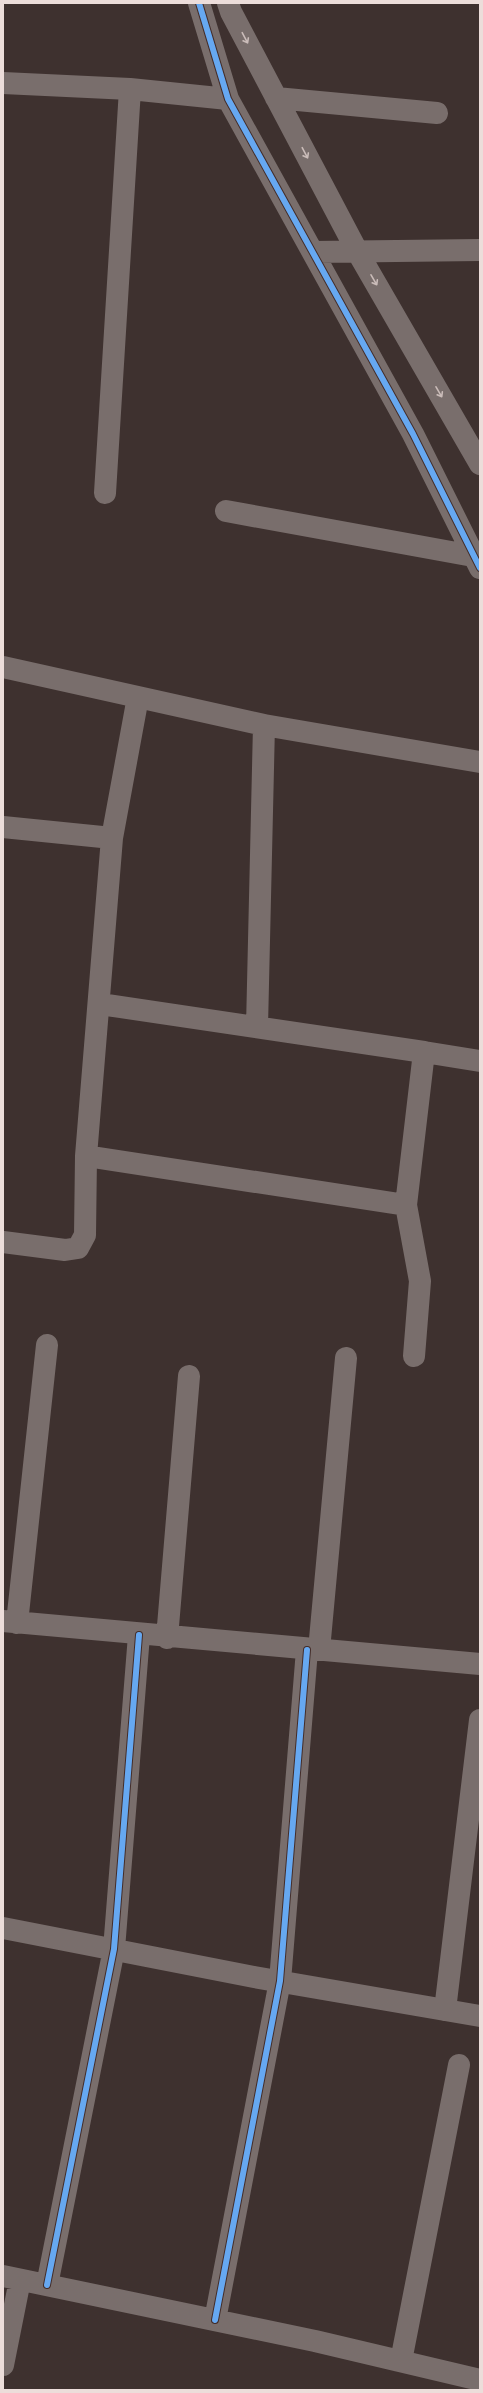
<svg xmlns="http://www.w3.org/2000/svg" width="483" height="2393" font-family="'DM Sans',sans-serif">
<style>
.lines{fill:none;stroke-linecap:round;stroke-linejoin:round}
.minor{stroke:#796e6c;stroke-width:22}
.cycleway-casing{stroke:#442d29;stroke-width:8}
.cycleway{stroke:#66a8f1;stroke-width:6}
.oneway{stroke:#cabcb9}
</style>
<rect width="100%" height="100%" fill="#3e312f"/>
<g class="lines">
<path class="minor" d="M199 3 228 99 413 434 480 568
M228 3 231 12 357 251 480 464
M3 83 130 89 228 99
M276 98 437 113
M313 252 480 250
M105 493 130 89
M226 511 473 556
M3 667 264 725 480 762
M3 827 112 838
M100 1004 424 1052
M257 1027 264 725
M86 1156 406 1205 424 1052 480 1061
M406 1205 420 1281 414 1356
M3 1242 65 1250 78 1248 85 1235 86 1156 112 838 138 697
M3 1621 480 1664
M17 1623 47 1345
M167 1638 189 1376
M319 1650 346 1358
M3 1928 254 1977 480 2016
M445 2010 480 1720
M3 2276 315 2341 480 2380
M47 2285 114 1949 139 1635
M215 2320 280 1981 307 1650
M401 2361 459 2065
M3 2365 20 2280"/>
<g class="cycleway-casing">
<path id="cycleway" d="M199 3 228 99 413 434 480 568
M47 2285 114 1949 139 1635
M215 2320 280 1981 307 1650"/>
</g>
<use href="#cycleway" class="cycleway"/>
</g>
<defs><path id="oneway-shaft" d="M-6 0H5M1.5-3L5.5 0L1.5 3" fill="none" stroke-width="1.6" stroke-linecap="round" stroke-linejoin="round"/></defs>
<g class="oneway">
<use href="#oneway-shaft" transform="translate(245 38) rotate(62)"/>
<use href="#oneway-shaft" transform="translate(305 153) rotate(62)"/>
<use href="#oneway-shaft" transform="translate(374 280) rotate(60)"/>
<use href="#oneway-shaft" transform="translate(439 392) rotate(60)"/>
</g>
<rect width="483" height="2393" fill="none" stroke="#ecddda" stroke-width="8"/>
</svg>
